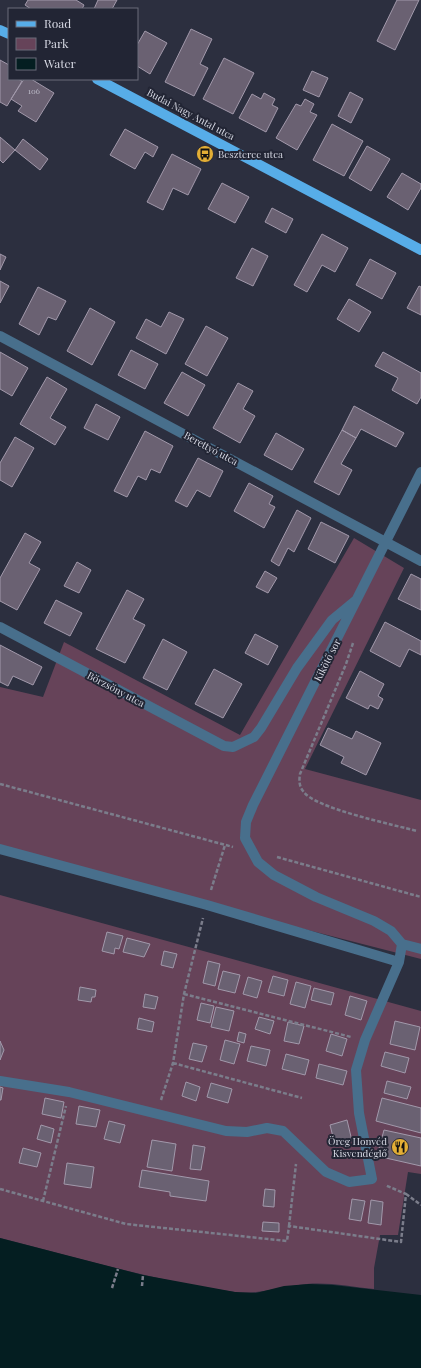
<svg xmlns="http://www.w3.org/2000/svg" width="421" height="1368" font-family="'Playfair Display',serif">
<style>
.green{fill:#664359}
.water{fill:#041e21}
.building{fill:#6a6172;stroke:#a299ab}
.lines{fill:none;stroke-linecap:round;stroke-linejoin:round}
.path{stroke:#7b7d8b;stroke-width:2.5;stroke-dasharray:4 2;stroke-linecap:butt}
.minor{stroke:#486f8c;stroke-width:10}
.major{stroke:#57ade8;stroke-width:10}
.labels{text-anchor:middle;stroke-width:4;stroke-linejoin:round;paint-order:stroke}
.number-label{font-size:8px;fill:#bbbac7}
.street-label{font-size:10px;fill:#d6d8e3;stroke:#222534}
.poi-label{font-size:10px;fill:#d6d8e3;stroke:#222534;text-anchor:start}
</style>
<rect width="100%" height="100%" fill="#2c2f3f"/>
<path class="green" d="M354 538 404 568 305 769 421 800V959L0 851V687L43 697 64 642 240 735Z
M0 895 421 1011V1174L408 1172 398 1235H380L374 1268V1289C352 1287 329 1282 307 1284 283 1286 258 1295 235 1292 155 1281 78 1258 0 1238Z"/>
<path class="water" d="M0 1238 143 1275 235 1292 256 1293 284 1286 309 1284 333 1285 421 1295V1368H0Z"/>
<path class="building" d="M28 0H76L84 5 82 9H31L25 5Z
M98 0H117L112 9H94Z
M397 0H419L395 50 377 41Z
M191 29 212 39 200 64 208 68 194 96 165 82Z
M145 31 167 43 150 74 137 66V45Z
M224 58 254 73 233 114 203 99Z
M0 60 9 65V79H18L22 81 7 106 0 102Z
M312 71 328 78 319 97 303 90Z
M24 79H31L54 93 36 122 18 111 22 106 11 99Z
M350 92 363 99 351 123 338 116Z
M264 93 275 99 272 105 278 108 266 132 239 118 252 94 261 99Z
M305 99 314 104 310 112 317 115 297 150 276 138 296 104 301 106Z
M332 124 363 141 344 176 313 160Z
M125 129 158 147 153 157 145 152 135 169 110 155Z
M0 137 15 150 3 163 0 160Z
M23 139 48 159 40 170 15 150Z
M367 146 390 159 371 191 349 178Z
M172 154 201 169 188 195 173 188 163 210 147 202Z
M402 173 421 184V188L408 210 387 197Z
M222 183 249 197 235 223 208 209Z
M272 208 293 219 286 233 265 222Z
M322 234 348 248 335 272 322 265 307 292 294 285Z
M252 248 268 256 253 286 236 278Z
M0 254 6 257 0 270Z
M370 259 396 273 382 299 356 285Z
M0 281 9 286 0 303Z
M419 286 421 287V315L407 308Z
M38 287 66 301 56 320 48 317 39 335 19 324Z
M349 299 371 312 359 332 337 319Z
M90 308 115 322 92 365 67 351Z
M169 312 184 319 166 354 136 338 146 319 161 327Z
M206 326 228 338 207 376 185 364Z
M131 350 158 364 145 389 118 375Z
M0 352 28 368 12 396 0 389Z
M383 352 421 373V397L417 404 392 390 398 378 375 366Z
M182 372 205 385 188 416 164 403Z
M47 377 67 389 50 418 66 427 55 445 20 424Z
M238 383 253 391 243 409 255 416 240 443 213 428Z
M96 404 120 417 108 440 84 428Z
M354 406 404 433 396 447 361 429 356 438 342 430Z
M342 430 356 438 341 464 352 470 339 495 314 482Z
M145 431 173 446 160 473 151 469 146 480 138 476 127 497 114 491Z
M276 433 304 449 292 470 264 455Z
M15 437 34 448 12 487 0 480V463Z
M198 458 223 471 210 497 197 490 187 507 175 501Z
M249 483 273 496 269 504 275 507 264 528 234 511Z
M297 510 311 518 294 552 288 548 279 566 271 561Z
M321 522 349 536 335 563 308 549Z
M25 533 41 542 29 563 40 569 17 610 0 601V578Z
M77 562 91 570 79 593 64 586Z
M265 571 277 578 268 593 256 587Z
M411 574 421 579V610L398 599Z
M127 590 144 599 133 619 145 625 125 663 96 649Z
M56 600 82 613 70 636 44 623Z
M385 622 421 641V655L409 649 400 667 370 651Z
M255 634 278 646 268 665 245 653Z
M163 639 187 652 167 690 143 678Z
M0 645 42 667 33 685 13 676 8 686 0 682Z
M214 669 242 684 223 718 195 704Z
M360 671 384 684 378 696 383 699 378 709 370 705 368 709 346 698Z
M328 728 352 739 356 731 381 743 366 775 341 763 344 757 320 745Z
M107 932 123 936 119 949 115 948 114 954 102 951Z
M127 938 150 944 144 957 123 952Z
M164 951 177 954 173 968 161 965Z
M208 961 220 964 215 986 203 983Z
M223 971 240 975 235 993 218 989Z
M273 976 288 980 284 996 268 992Z
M248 977 262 981 257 998 243 994Z
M296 982 311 986 305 1008 290 1004Z
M80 987 96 990 95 997H92L91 1002 78 1000Z
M314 988 334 993 331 1005 311 1000Z
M145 994 158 997 155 1009 143 1007Z
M350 996 367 1001 361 1020 345 1015Z
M201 1003 214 1006 210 1023 197 1020Z
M216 1007 234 1011 229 1031 211 1027Z
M259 1017 274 1021 270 1034 255 1029Z
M139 1018 154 1022 152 1032 137 1029Z
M395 1021 420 1027 415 1050 390 1044Z
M288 1022 304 1026 299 1044 284 1041Z
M239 1032 246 1034 244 1043 237 1041Z
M331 1034 347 1039 342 1056 326 1051Z
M225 1040 240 1044 234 1064 220 1060Z
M0 1041 4 1050 0 1060Z
M193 1043 207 1046 202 1062 189 1059Z
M251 1046 270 1050 266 1066 247 1061Z
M385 1052 409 1058 405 1073 381 1066Z
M286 1054 309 1060 305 1075 282 1069Z
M319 1064 347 1071 343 1085 316 1078Z
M387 1081 411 1087 407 1099 384 1093Z
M186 1082 200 1087 196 1101 182 1096Z
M211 1083 232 1089 228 1103 207 1097Z
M0 1087 3 1088 1 1100H0Z
M45 1098 64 1102 61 1118 42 1114Z
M382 1098 421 1108V1133L376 1121Z
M79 1106 100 1110 96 1127 76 1124Z
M347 1120 352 1141 335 1145 330 1125Z
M109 1121 125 1125 120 1143 104 1139Z
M41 1125 54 1129 51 1143 37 1139Z
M384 1130 421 1138V1166L377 1156Z
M152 1140 176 1144 172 1171 147 1167Z
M193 1145 205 1147 201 1170 190 1169Z
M23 1148 41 1153 37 1167 19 1163Z
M67 1163 94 1167 91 1188 64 1184Z
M142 1170 209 1181 206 1201 170 1196V1192L139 1187Z
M265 1189 275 1190 274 1207 263 1206Z
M352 1199 365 1201 361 1221 349 1219Z
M371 1200 383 1202 381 1225 368 1223Z
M263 1222 279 1223V1232L262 1231Z"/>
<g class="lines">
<path class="path" d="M353 643 346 664 300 774C299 780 299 786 303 791 313 808 395 825 417 831
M0 784 233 847
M277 857 421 897
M211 890 225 845
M184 994 351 1037
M173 1063 302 1098
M161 1100 173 1063 184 994 203 918
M0 1189 126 1224 287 1241 289 1226 401 1242 406 1194 385 1185
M406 1194 421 1205
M43 1201 66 1106
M289 1226 296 1164
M142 1286 143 1275
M112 1288 118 1269"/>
<path class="minor" d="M0 336 421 561
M421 472 253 805 246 822 245 838 258 862 274 875 316 897 374 921 391 931 402 944 421 949
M0 627 224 746 233 747 254 737 261 728 297 668 332 620 355 601
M0 849 207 905 399 962
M0 1081 69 1092 226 1131 247 1132 267 1128 283 1131 326 1172 349 1182 372 1179 359 1113 356 1070 365 1040 399 962 402 944"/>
<path class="major" d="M0 30 9 34
M97 79 421 250"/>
</g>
<defs>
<g id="bus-disc" transform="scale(0.9)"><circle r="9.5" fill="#e3ae35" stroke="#222534"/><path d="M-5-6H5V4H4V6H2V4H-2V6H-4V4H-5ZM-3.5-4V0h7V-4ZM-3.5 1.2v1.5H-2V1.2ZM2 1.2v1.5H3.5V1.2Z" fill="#111"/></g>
<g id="restaurant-disc" transform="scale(0.9)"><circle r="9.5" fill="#e3ae35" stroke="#222534"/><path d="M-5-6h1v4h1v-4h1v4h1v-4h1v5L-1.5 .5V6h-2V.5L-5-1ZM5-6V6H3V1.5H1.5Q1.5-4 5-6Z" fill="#111"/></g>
</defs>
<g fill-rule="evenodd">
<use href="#bus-disc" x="205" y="154"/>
<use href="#restaurant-disc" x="400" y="1147"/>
</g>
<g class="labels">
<g class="number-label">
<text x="34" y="94">106</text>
</g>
<g class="street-label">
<text transform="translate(191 114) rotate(28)" y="4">Budai Nagy Antal utca</text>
<text transform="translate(211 448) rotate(28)" y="4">Berettyó utca</text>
<text transform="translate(327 660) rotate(-63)" y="4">Kikötő sor</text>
<text transform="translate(116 689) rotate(28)" y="4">Börzsöny utca</text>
</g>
<g class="poi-label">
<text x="218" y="158">Beszterce utca</text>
<text x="387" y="1145" text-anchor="end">Öreg Honvéd<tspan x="387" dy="12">Kisvendéglő</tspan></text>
</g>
</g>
<rect x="8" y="8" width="130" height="72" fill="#222534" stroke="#6a6d7a"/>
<rect x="16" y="21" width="20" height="6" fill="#57ade8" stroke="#6a6d7a"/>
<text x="44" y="28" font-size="12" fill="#d6d8e3">Road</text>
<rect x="16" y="38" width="20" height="12" fill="#664359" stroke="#6a6d7a"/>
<text x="44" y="48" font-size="12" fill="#d6d8e3">Park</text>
<rect x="16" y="58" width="20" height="12" fill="#041e21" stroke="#6a6d7a"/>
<text x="44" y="68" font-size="12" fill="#d6d8e3">Water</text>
</svg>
